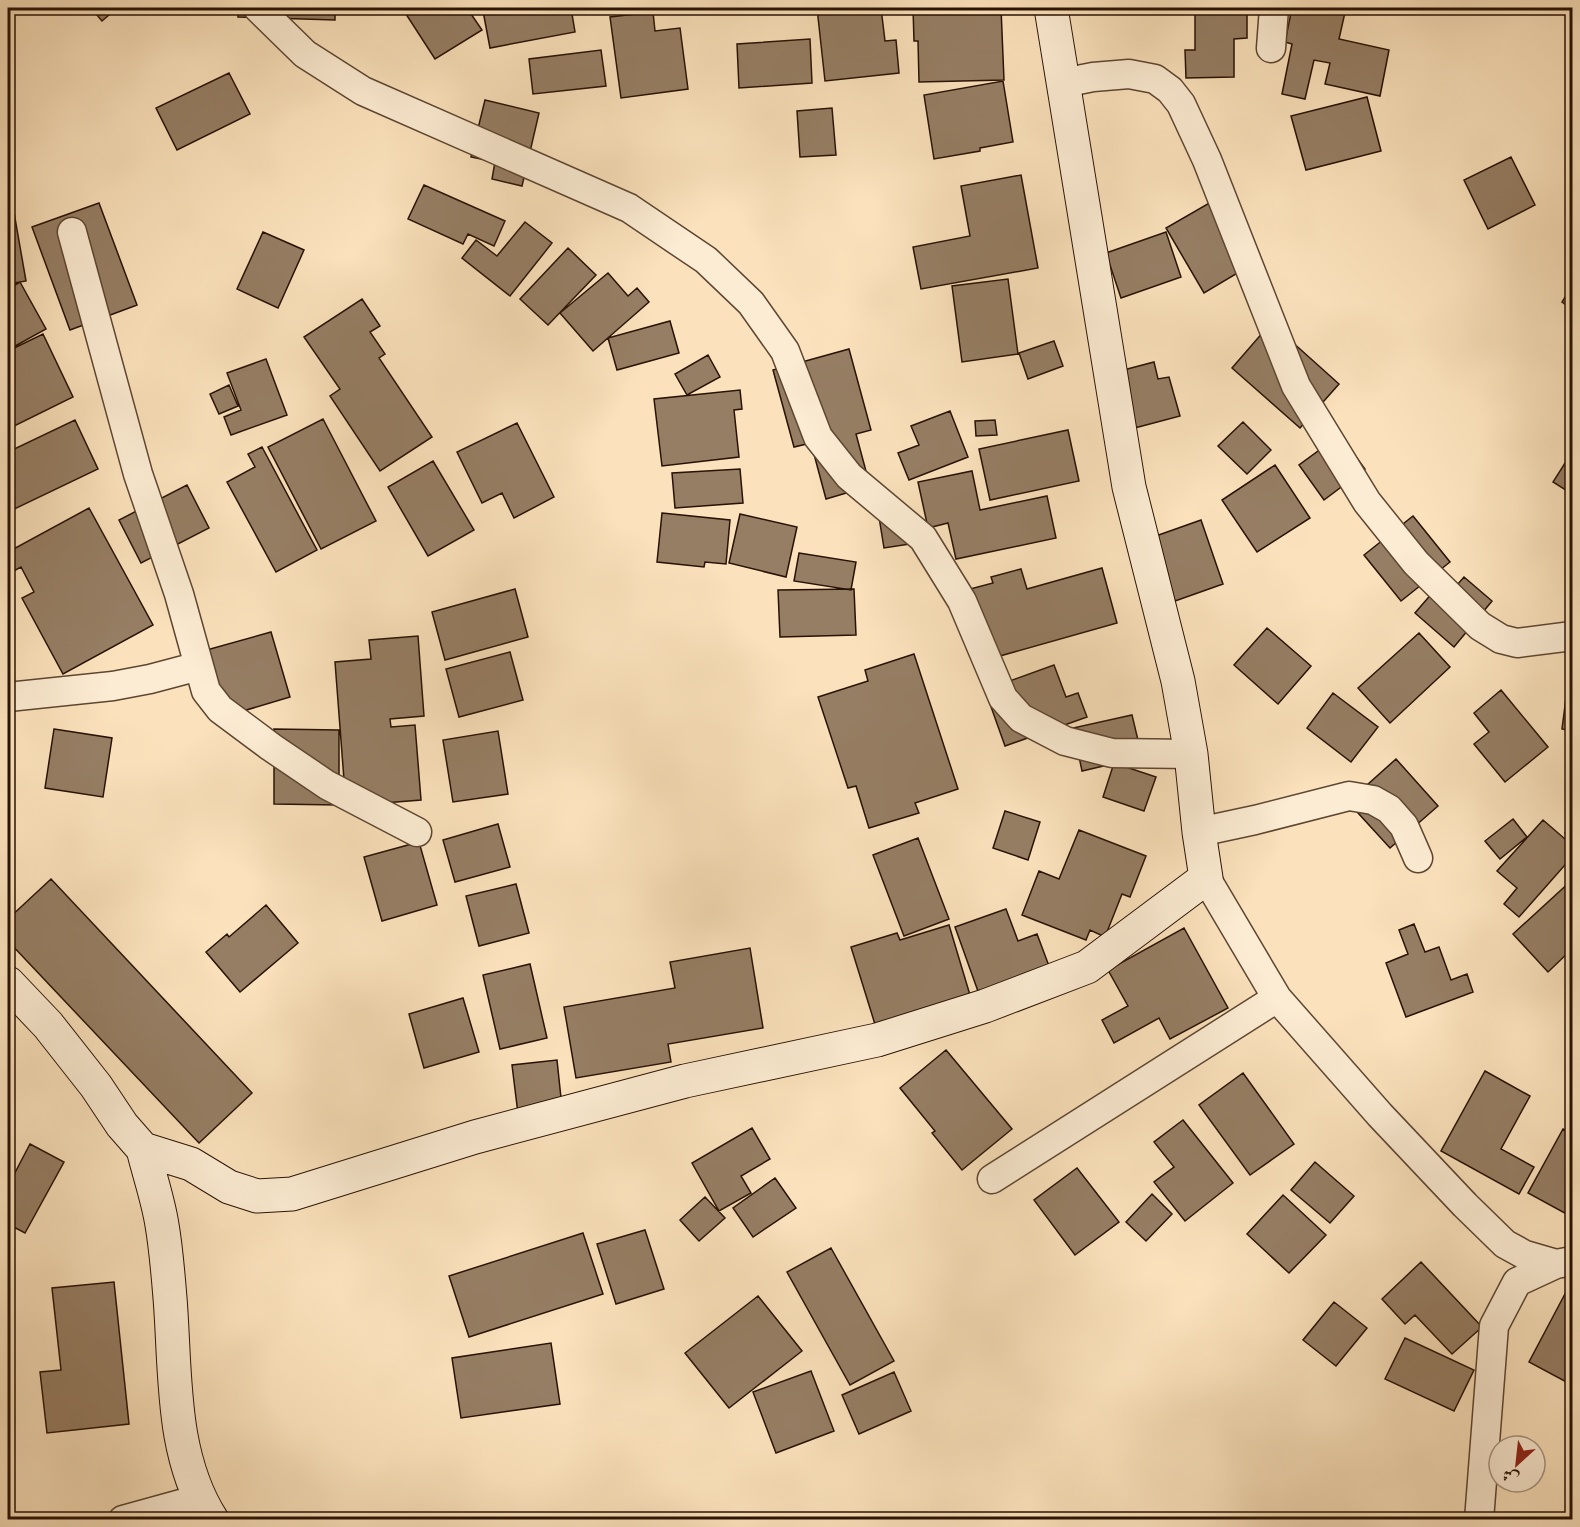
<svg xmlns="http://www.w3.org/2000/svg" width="1580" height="1527" font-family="'Libre Bodoni',Amiri,serif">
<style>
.building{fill:#967e64;stroke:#281204;stroke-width:1.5}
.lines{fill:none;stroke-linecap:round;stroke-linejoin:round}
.street-casing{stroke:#5d4632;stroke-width:31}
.secondary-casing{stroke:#281204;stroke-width:35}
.street{stroke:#fcecd3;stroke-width:28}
.secondary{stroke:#fcecd3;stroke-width:33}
</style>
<rect width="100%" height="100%" fill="#fbe2bc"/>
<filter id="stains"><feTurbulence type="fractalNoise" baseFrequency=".00333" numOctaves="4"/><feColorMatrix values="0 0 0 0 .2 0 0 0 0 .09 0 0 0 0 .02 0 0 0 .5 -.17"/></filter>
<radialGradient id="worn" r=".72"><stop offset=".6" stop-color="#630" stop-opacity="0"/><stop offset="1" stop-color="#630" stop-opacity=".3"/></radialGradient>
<path class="building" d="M91 8H117L102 21Z
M238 8H335V20L238 17Z
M410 8H467L482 30 435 59 404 11Z
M495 8H571L575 32 490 48 483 11Z
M605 8H681L606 13Z
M817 8H881L885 41 896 40 899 73 825 81Z
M913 8H1001L1004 80 919 82 918 41H914Z
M1195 8H1247V38L1234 39V77L1186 78 1185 50H1195Z
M1292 8H1346L1339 39 1389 50 1380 96 1325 84 1330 63 1314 60 1305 99 1282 94 1292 44 1285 42Z
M653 12 655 31 680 28 688 89 621 98 610 17Z
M810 39 812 83 739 88 737 44Z
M601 50 606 86 533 94 529 59Z
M229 73 250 114 177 150 156 108Z
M1003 81 1013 142 980 148V151L934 159 924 95Z
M1367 97 1381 151 1306 170 1291 116Z
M485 100 539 113 522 186 492 179 495 162 471 157Z
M832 108 836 155 800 157 797 111Z
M1511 157 1535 205 1488 229 1464 180Z
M1021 175 1038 268 921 289 913 247 970 236 961 186Z
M8 178 26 281 8 284Z
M424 185 505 221 494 246 468 234 463 244 408 219Z
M1218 198 1256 262 1204 293 1166 228Z
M99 203 137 305 70 330 32 227Z
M525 222 552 243 510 296 462 258 476 240 497 256Z
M263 232 304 250 278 308 237 289Z
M1166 232 1181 277 1121 298 1106 253Z
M568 248 596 275 548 325 520 299Z
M608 273 628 296 637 288 649 302 593 351 560 313Z
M1008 279 1018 354 962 362 952 286Z
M20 282 46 329 8 350V289Z
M1572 286V309L1562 302Z
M362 299 380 326 370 332 385 354 379 358 432 437 380 471 330 396 340 389 304 337Z
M670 321 679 353 617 370 608 338Z
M1271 323 1339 384 1300 428 1232 368Z
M43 334 73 397 8 429V351Z
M1054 341 1063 366 1028 379 1019 353Z
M849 349 871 430 856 434 870 486 826 499 811 443 794 447 773 370Z
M708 355 720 377 687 395 675 374Z
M266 359 287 415 231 435 224 417 241 410 227 373Z
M1154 362 1158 379 1169 377 1180 416 1127 430 1112 373Z
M229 385 238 406 219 414 210 394Z
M740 390 742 409 734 410 739 457 662 466 654 399Z
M950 411 968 457 909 480 898 453 919 445 911 426Z
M323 419 376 521 321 549 268 447Z
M75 420 98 469 8 512V452Z
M995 420 997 435 976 436 975 421Z
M1243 422 1271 450 1247 474 1218 446Z
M517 423 554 497 514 518 502 493 482 503 457 452Z
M1068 430 1079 481 990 500 979 449Z
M1340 435 1365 469 1324 500 1299 465Z
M262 447 317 550 276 572 227 482 255 467 248 454Z
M1572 452V494L1553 482Z
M433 461 474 530 428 556 388 487Z
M1275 465 1310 518 1257 552 1222 500Z
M740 469 743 503 675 508 672 473Z
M972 471 980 510 1047 496 1056 538 956 559 948 523 928 528 918 482Z
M187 485 209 528 141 563 119 520Z
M89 508 153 625 63 674 22 598 34 592 21 567 8 574V552Z
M878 511 910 544 884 548Z
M662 513 730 520 726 564 705 562 704 567 657 562Z
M740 514 797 527 786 577 729 563Z
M1413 516 1450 562 1401 601 1364 555Z
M1201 520 1223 584 1175 601 1153 537Z
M799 553 856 562 851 590 794 581Z
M1102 568 1117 623 975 663 955 593 993 583 991 577 1021 569 1027 589Z
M1464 577 1492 601 1454 647 1415 613 1440 584 1450 593Z
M515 589 528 637 445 660 432 612Z
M854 589 856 635 780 637 778 590Z
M1267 628 1311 666 1278 704 1234 665Z
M271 632 290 697 223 717 203 651Z
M1419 633 1450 667 1390 723 1358 688Z
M418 636 424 716 390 719 391 727 415 725 421 800 346 806 335 662 371 659 369 640Z
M510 652 523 700 459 717 446 669Z
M914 654 958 789 915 803 919 813 869 828 856 786 848 788 818 697 868 681 865 670Z
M1054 665 1066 697 1078 693 1087 717 1005 746 985 690Z
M1570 667H1572V731L1562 729Z
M1501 690 1548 747 1505 782 1474 744 1489 732 1474 713Z
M1333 693 1378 727 1351 762 1307 728Z
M1132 715 1142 757 1082 771 1073 728Z
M54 729 112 738 103 797 45 788Z
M274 729 339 730V805L274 804Z
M498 731 508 794 453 802 443 740Z
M1396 759 1438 806 1390 848 1348 802Z
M1114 763 1156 777 1144 811 1103 797Z
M1005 811 1040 822 1028 860 993 848Z
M1513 819 1527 837 1500 859 1485 841Z
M1543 820 1572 845V857L1519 917 1504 904 1517 888 1497 871Z
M498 824 510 867 455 882 443 840Z
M1572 828V844L1565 833Z
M1079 830 1146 856 1130 897 1122 894 1105 937 1090 930 1086 940 1022 915 1039 871 1059 879Z
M918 838 949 919 904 936 873 855Z
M419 842 437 905 382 921 364 857Z
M51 879 252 1093 199 1143 8 941V919Z
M1572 880V949L1548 972 1513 934Z
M516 884 529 933 479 946 466 896Z
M266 905 298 943 240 992 206 952 227 934 229 937Z
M1006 909 1018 941 1037 934 1055 982 984 1008 955 927Z
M1414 924 1425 952 1439 947 1451 980 1467 974 1473 992 1406 1017 1386 963 1408 954 1399 930Z
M949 925 973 1005 878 1034 851 947 897 933 900 940Z
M1184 928 1228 1008 1170 1039 1159 1018 1114 1043 1102 1020 1128 1006 1108 970Z
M750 948 763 1028 668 1044 671 1062 576 1078 564 1007 675 988 670 962Z
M530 964 547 1038 500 1049 483 975Z
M463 998 479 1052 424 1068 409 1014Z
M946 1050 1012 1129 962 1170 932 1133 935 1131 900 1088Z
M557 1060 563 1117 519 1122 512 1065Z
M1485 1071 1530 1096 1501 1149 1534 1167 1519 1194 1441 1151Z
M1243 1073 1294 1144 1250 1175 1199 1105Z
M1183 1120 1233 1183 1185 1221 1154 1182 1174 1167 1154 1142Z
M752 1128 770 1159 741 1176 751 1193 719 1211 692 1163Z
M1563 1129 1572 1134V1217L1528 1193Z
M30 1144 64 1162 25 1233 8 1224V1186Z
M1315 1162 1354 1196 1330 1223 1291 1190Z
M1077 1168 1119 1222 1075 1255 1034 1200Z
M775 1178 796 1208 753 1237 733 1208Z
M1152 1194 1172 1214 1146 1241 1126 1222Z
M1283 1195 1326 1235 1289 1273 1247 1234Z
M705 1197 725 1218 699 1241 680 1220Z
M645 1230 664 1289 616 1304 597 1244Z
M583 1233 603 1294 469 1337 449 1276Z
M831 1248 894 1361 850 1385 787 1272Z
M1421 1262 1482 1327 1452 1354 1415 1315 1405 1324 1382 1299Z
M114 1282 129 1424 47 1433 40 1372 61 1370 52 1288Z
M1566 1292 1572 1296V1385L1529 1362Z
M758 1296 802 1351 729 1408 685 1353Z
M1334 1302 1367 1328 1336 1366 1303 1340Z
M1405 1338 1474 1370 1454 1411 1385 1379Z
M551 1343 560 1404 461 1418 452 1358Z
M811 1371 834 1431 776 1453 753 1392Z
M894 1372 911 1411 859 1434 842 1395Z"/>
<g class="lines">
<g class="street-casing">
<path id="street" d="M258 8 305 54 363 91 629 208 706 260 751 303 785 351 818 437 849 476 923 538 962 601 1003 698 1021 718 1065 741 1112 753 1191 754
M1271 48 1274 8
M1063 83 1093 77 1129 74 1155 79 1170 90 1181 104 1207 160 1296 386 1367 502 1416 563 1480 626 1501 639 1517 643 1572 636
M72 232 138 474 179 594 199 666
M8 697 113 686 150 679 199 666 206 691 220 709 271 747 327 785 417 832
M1199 832 1255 820 1349 796 1373 800 1389 809 1404 826 1418 858
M1206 878 1277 998 1380 1115 1465 1205 1505 1244 1525 1255 1556 1264 1572 1261
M992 1179 1277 998
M123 1520 199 1499
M1479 1520 1494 1326 1517 1282 1556 1264"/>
</g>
<g class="secondary-casing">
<path id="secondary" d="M8 983 48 1025 96 1086 122 1125 143 1149 191 1164 229 1187 257 1196 292 1194 475 1137 685 1081 877 1040 985 1006 1087 967 1206 878 1199 832 1191 754 1178 681 1129 487 1051 8
M143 1149C149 1174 158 1199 162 1225 166 1248 168 1273 170 1298 176 1372 170 1454 212 1520"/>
</g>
<use href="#street" class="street"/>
<use href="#secondary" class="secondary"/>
</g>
<rect width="1580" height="1527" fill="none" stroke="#fbe2bc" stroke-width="30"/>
<rect x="9" y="9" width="1562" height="1509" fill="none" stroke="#281204" stroke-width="3"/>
<rect x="15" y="15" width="1550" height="1497" fill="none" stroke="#281204" stroke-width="1.5"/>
<g transform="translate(1517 1464) rotate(207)"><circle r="28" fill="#fcecd3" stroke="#a79580" stroke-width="1.5"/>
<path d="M0-4.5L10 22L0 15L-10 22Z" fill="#8f2418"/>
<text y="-9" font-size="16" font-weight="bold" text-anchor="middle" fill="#281204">ش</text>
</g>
<rect width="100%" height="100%" filter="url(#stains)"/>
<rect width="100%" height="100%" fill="url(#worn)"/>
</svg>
